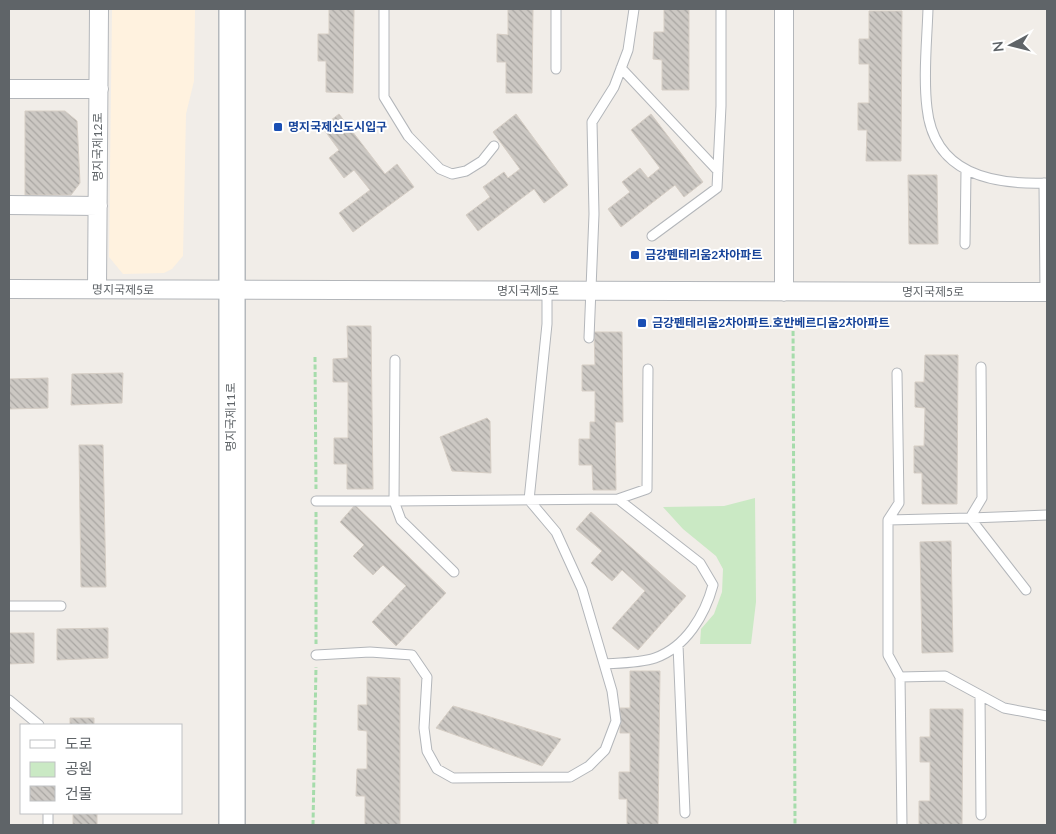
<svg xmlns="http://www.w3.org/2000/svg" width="1056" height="834" font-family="Lato,'Noto Sans KR',sans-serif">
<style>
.commercial{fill:#fff2df}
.green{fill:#cae9c4}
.building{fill:url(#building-back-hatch);stroke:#d6cec5}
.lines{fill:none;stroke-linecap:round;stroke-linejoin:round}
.service-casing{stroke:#b3b6ba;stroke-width:11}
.minor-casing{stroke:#b3b6ba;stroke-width:20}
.secondary-casing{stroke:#b4b8bc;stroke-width:28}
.path{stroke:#a6dcab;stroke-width:3;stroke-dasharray:5 2.5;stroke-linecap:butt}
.service{stroke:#fff;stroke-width:9}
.minor{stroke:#fff;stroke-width:18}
.secondary{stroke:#fff;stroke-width:25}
.transit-dot{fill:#1a4fb4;stroke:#fff;stroke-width:2}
.labels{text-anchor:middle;stroke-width:4;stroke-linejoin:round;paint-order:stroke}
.transit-label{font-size:12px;font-weight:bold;fill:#164399;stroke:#fff;text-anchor:start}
.street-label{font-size:12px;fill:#5f6468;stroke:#fff}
</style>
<defs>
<pattern id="building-back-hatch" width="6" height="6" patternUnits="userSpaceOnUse" patternTransform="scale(1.25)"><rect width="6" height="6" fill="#ccc8c3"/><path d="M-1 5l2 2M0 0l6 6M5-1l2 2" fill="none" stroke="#a9a6a2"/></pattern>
</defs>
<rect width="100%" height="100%" fill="#f1ede8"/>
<path class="commercial" d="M112 9H195L194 81 186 114 183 256 172 269 164 273 123 274 109 257Z"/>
<path class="green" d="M755 498 756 602 751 644H700L701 629 714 614 722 592 723 569 716 556 683 529 663 507 724 506Z"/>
<path class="building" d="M329 9H354L353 93 326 92V61H318V34H329Z
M508 9H533L532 93H506V62H497V34L508 35Z
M664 9H689V90H662V60L653 59 654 32H664Z
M869 11H902L901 161H866L867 130H858V103H869V64H859V39H869Z
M25 111H65L77 121 80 183 71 195H25Z
M339 114 385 174 397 164 414 187 353 232 339 213 370 190 354 170 344 178 329 158 339 150 322 127Z
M516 114 568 185 544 203 534 189 478 231 466 215 490 197 483 187 504 172 508 178 520 169 493 132Z
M651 114 703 182 684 197 675 185 621 227 608 209 630 192 622 182 640 168 648 178 660 168 631 130Z
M908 175H937L938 244H909Z
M347 326H371L373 489H347V464H334V438H348V382H333V359L348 358Z
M594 332H622L623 422H615L616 490H593L592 465H579V439H590V422H595V391H582V365H595Z
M925 355H958L957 504H922V473H914V446H924L925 408 915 407V382H924Z
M123 373 122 403 71 405 72 374Z
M48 378V408L9 409V379Z
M487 418 490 421 491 473 452 471 440 437Z
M79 445H103L106 587H81Z
M355 505 446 593 396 646 372 622 406 586 383 565 373 575 353 556 364 545 340 522Z
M591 512 686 596 638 650 612 628 645 591 622 570 612 581 591 563 602 551 576 529Z
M951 541 953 652 922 653 920 542Z
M108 628V658L57 660V629Z
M9 633H34V663L9 664Z
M630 671H660L658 825H627V799H619V772H630V733H620V708H630Z
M367 677 400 678V825H365V796H356L357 769H367V731L358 730V705H367Z
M453 706 474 712 561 739 542 766 436 728Z
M930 709H963L962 825H919V801H930V762H920V737H930Z
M70 718H94V725H70Z
M73 813H97V825H73Z"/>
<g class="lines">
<g class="service-casing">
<path id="service" d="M384 9V97L408 136 440 169 452 174 466 171 482 161 494 146
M556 9V69
M928 9C927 41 923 76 927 108 934 174 992 185 1047 183
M621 68 718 171
M1044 183 1045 292
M652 236 717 188 721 106V9
M965 244 966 171
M589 338 594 214 592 122 614 87 628 50 634 9
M395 360 394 501 618 499 700 563 713 585C705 615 686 647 655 658 640 663 620 663 604 664
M897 373 899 503 888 520V655L900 677 902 825
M618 499 647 489 648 369
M316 501H394L401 520 454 572
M888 520 970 518 982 498 981 367
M1026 590 970 518 1047 515
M9 606H61
M678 645 685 813
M316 655 370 652 412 655 427 677 424 728 427 751 437 769 453 778 570 777 589 766 605 750 616 721 612 691 582 589 556 532 529 500 547 324V291
M900 677 945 676 1004 708 1047 716
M980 696 981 815
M9 700 39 725
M48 813V825"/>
</g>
<g class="minor-casing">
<path id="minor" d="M9 89H99
M9 205 98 206
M9 289 1047 292
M97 289 99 9
M784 292V9"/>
</g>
<g class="secondary-casing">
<path id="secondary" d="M232 825V9"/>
</g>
<path class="path" d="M793 316 795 825
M315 357 316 489
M316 512V644
M313 825 316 667"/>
<use href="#service" class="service"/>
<use href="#minor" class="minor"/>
<use href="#secondary" class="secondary"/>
</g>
<g class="transit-dot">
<rect x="273" y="122" width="10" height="10" rx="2.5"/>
<rect x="630" y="250" width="10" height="10" rx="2.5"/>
<rect x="637" y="318" width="10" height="10" rx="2.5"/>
</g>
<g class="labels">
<g class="transit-label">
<text x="288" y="131">명지국제신도시입구</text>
<text x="645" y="259">금강펜테리움2차아파트</text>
<text x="652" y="327">금강펜테리움2차아파트.호반베르디움2차아파트</text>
</g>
<g class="street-label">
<text transform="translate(98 147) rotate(-90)" y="4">명지국제12로</text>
<text transform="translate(123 290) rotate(1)" y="4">명지국제5로</text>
<text x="528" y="295">명지국제5로</text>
<text x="933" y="296">명지국제5로</text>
<text transform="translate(231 417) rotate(-90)" y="4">명지국제11로</text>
</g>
</g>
<rect width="1056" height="834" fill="none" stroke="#5f6468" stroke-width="20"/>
<rect x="20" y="724" width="162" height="90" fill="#ffffff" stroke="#bfc1c3"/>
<rect x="30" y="740" width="25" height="8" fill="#ffffff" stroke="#bfc1c3"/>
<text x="65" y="749" font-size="15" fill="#5f6468">도로</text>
<rect x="30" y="762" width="25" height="15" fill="#cae9c4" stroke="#bfc1c3"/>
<text x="65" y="774" font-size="15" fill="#5f6468">공원</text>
<rect x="30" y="786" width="25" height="15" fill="url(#building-back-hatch)" stroke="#bfc1c3"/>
<text x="65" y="799" font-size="15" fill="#5f6468">건물</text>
<g transform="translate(1011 45) rotate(263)" stroke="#ffffff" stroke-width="4" paint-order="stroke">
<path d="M0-4L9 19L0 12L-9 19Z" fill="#5f6468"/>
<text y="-8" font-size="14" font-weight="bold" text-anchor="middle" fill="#5f6468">N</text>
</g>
</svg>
